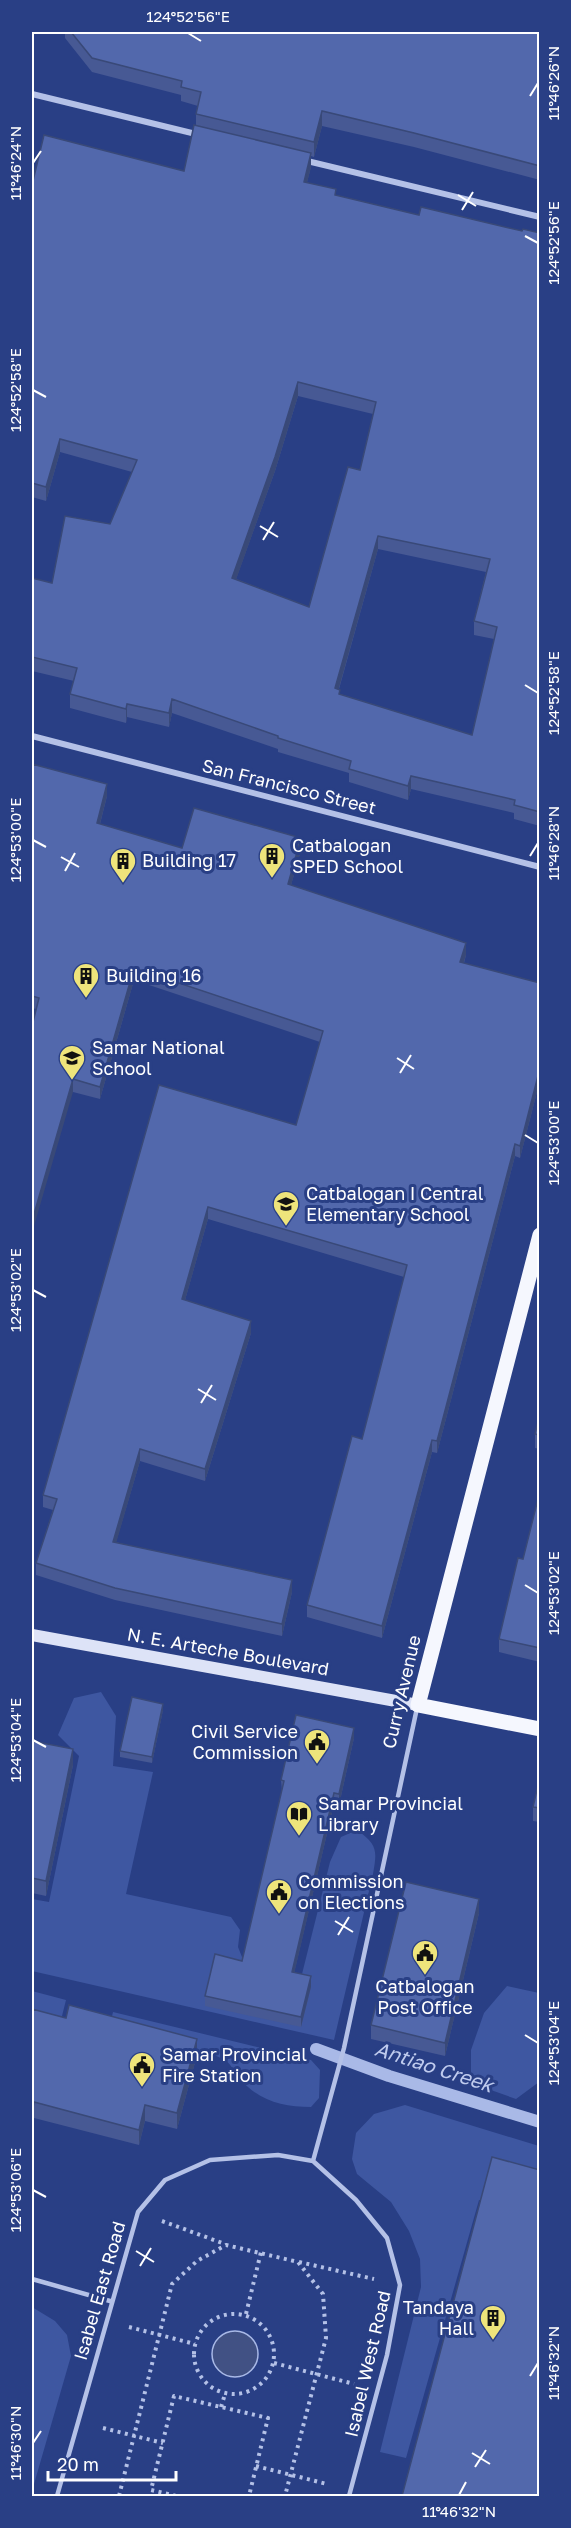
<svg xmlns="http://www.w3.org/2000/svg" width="571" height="2528" font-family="'Golos Text',sans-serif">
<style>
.green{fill:#3e57a1}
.water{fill:#415184;stroke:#a9b9e7;stroke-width:1.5}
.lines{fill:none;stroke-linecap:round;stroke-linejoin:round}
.stream{stroke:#a9b9e7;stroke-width:12}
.path{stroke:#b4c1e7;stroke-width:4;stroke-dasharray:3 4.5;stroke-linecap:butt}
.service{stroke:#b4c1e7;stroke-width:4.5}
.minor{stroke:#b4c1e7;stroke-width:6}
.secondary{stroke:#dde3f7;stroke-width:12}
.primary{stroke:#f5f7fe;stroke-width:15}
.wall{fill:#475994;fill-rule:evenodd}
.shaded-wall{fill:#394978}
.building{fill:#5268ac;stroke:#394978;stroke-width:1.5;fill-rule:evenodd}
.ticks{fill:none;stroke:#fff;stroke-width:2}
.labels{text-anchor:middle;stroke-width:6;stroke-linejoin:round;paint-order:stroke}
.street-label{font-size:18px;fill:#fff;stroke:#293f85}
.poi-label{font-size:18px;fill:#fff;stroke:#293f85;text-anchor:start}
.water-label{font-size:20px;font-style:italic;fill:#bfcbee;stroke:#293f85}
.neatline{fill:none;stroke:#fff;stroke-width:2}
.ticks-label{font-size:15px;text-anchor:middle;fill:#fff}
</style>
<rect width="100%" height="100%" fill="#293f85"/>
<path class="green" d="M101 1692 116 1716 113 1766 153 1772 126 1894 231 1917 240 1930 238 1947 244 1962 302 1974 330 1862 341 1837 357 1830C378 1845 377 1851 373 1874L334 2040 32 1971V1899L49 1902 79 1756 58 1735 74 1698Z
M507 1986 539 1993V2082L516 2099 471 2083V2050L484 2013Z
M32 1991 66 2000 62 2016 32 2030Z
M113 2012 311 2060 320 2070 319 2098 311 2107C283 2107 259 2101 240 2079 235 2074 232 2065 226 2061 205 2047 136 2035 109 2029Z
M405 2105 539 2146V2215L479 2200 406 2458 380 2452 421 2287 420 2259 409 2231 391 2202 357 2174 352 2159 356 2133 374 2114Z
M32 2307 55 2321 67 2335 71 2356 32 2491Z"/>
<path class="water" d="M212 2354a23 23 0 1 1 46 0a23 23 0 1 1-46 0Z"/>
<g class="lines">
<path class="stream" d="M316 2049 389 2076 540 2122"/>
<path class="path" d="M162 2221 225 2244
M299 2262 374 2279
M194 2354a40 40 0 1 1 80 0a40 40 0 1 1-80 0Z
M246 2314 261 2252
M129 2327 195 2344
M274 2363 354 2384
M221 2407 225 2394
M103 2428 163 2443
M256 2466 327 2484
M119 2496 172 2284 197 2261 226 2245 298 2262 323 2294 326 2338 285 2496
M176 2496 151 2490 174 2396 268 2418 249 2496"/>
<path class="service" d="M313 2161 344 2048 417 1708
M313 2161 356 2200 387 2238 400 2285 387 2355 349 2496
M32 2279 110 2301
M57 2496 138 2212 165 2180 210 2160 278 2155 313 2161"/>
<path class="minor" d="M32 94 200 135
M303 160 540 217
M32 736 540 867"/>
<path class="secondary" d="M32 1635 418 1705"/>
<path class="primary" d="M540 1235 418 1705 540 1729"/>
</g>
<path class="wall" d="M65 32H540V180L414 147 322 126 314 157 311 156V167L307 182 336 195 419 215 522 231 540 233V826L514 819V813L411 789 408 800 349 782V773L278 752V749L172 713 169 727 127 717 126 723 70 708V694L74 681 32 671V578L52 583 110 524 132 472 60 452 46 501 32 497V185L184 171 196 126V114L198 106 181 101V95L92 72 65 38ZM298 396 373 414 360 470 309 607 236 579 275 471ZM378 549 486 572 474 621V635L494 639 472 735 340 694 339 689Z
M32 764 107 796 100 824 182 848 301 850 291 885 466 955 464 963 540 983V1080L520 1158 515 1156 437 1453 432 1452 382 1638 307 1617V1605L362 1439 404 1277 208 1219 185 1300 251 1333 205 1481 140 1461 116 1542 292 1592 282 1636 115 1600 36 1575V1563L53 1510 43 1507V1495L159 1085 296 1125 320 1042 134 980 100 1099 73 1092 36 1009 32 1008Z
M540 1414V1449L535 1448V1434Z
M540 1491V1662L499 1652V1639L523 1559Z
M163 1710 152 1763 120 1757V1751Z
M354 1738 339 1805 334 1804 294 1973 311 1987 301 2027 205 2006V1996L242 1961 282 1791 281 1780Z
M32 1741 73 1765 46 1896 32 1893Z
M540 1777V1822L533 1821V1807Z
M479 1913 445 2056 371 2039V2025Z
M32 2009 197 2055 177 2129 145 2121 139 2145 34 2118 32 2128Z"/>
<path class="shaded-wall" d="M322 111V126L314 157V142Z
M311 153V167L304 195V182Z
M298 382V396L275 471 232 591V578Z
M60 439V452L46 501V487Z
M378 536V549L335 702V688Z
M172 699V713L169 727V713Z
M127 704V717L126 723V709Z
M411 776V789L408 800V786Z
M107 784V796L97 835V823Z
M301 838V850L288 896V884Z
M466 943V955L460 974V962Z
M134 968V980L100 1099V1087Z
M540 1068V1080L520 1158V1146Z
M73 1079V1092L32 1233V1221Z
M515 1144V1156L437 1453V1441Z
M208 1207V1219L182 1311V1299Z
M251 1321V1333L205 1481V1469Z
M432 1440V1452L382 1638V1626Z
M140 1449V1461L113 1554V1542Z
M292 1580V1592L282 1636V1624Z
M163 1704V1710L152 1763V1757Z
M354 1728V1738L339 1805V1794Z
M73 1749V1765L46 1896V1881Z
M334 1793V1804L292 1983V1972Z
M479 1899V1913L445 2056V2043Z
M311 1976V1987L301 2027V2017Z
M197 2039V2055L177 2129V2113Z
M34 2102V2118L32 2128V2112Z
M145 2105V2121L139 2145V2130Z"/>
<path class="building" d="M71 32H540V166L414 133 322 111 314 142 196 114 201 92 181 87 182 81 92 58Z
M194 125 311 153 304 182 336 189 335 195 419 215 421 207 522 231 523 229 540 233V812L514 805 515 800 411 776 408 786 349 769 351 761 278 738V736L172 699 169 713 127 704 126 709 70 694 77 668 32 657V578L52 583 65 516 110 524 137 460 60 439 46 487 32 483V185L44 135 184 171ZM298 382 376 402 360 470 348 467 309 607 232 578 275 457ZM378 536 490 559 474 621 497 627 472 735 339 694 340 690 335 688Z
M32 764 107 784 97 823 182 848 194 808 301 838 288 884 466 943 460 962 540 983V1068L520 1146 515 1144 437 1441 432 1440 382 1626 307 1605 352 1436 362 1439 407 1265 208 1207 182 1299 251 1321 205 1469 140 1449 113 1542 292 1580 282 1624 115 1588 36 1563 57 1499 43 1495 159 1085 296 1125 323 1031 134 968 100 1087 73 1079 32 1221V1026L39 998 32 996Z
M540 1414V1435L535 1434Z
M540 1491V1648L499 1639 518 1558 523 1559Z
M132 1697 163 1704 152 1757 120 1751Z
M296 1715 354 1728 339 1794 334 1793 292 1972 311 1976 301 2017 205 1996 215 1954 242 1961 284 1781 281 1780Z
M32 1741 73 1749 46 1881 32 1878Z
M540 1777V1808L533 1807Z
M406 1882 479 1899 445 2043 371 2025Z
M69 2005 197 2039 177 2113 145 2105 139 2130 34 2102 32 2112V2009L66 2018Z
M492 2157 540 2170V2496H402Z"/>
<path class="ticks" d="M188 33 201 41M530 96 538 83M33 163 41 151M458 195 476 206M462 210 473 192M525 236 538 243M33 390 46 397M260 526 278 537M263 540 274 522M525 685 538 693M33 840 46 847M530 856 538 843M61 857 79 867M65 871 75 853M397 1058 414 1069M400 1073 411 1055M525 1135 538 1143M33 1290 46 1297M198 1389 216 1400M201 1403 212 1385M525 1585 538 1593M33 1740 46 1747M335 1921 353 1932M338 1935 349 1917M525 2035 538 2043M33 2190 46 2197M136 2251 154 2262M140 2266 151 2248M530 2376 538 2363M33 2443 41 2431M472 2453 490 2464M475 2467 486 2450M459 2495 466 2482"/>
<defs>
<g id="building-pin" transform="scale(1.35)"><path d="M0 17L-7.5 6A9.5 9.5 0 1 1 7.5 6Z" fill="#eee47b" stroke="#293f85"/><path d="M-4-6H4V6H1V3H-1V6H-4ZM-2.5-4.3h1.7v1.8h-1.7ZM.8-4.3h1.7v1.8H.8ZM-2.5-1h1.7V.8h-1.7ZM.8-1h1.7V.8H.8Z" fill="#111"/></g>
<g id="school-pin" transform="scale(1.35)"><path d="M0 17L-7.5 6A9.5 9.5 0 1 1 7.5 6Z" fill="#eee47b" stroke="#293f85"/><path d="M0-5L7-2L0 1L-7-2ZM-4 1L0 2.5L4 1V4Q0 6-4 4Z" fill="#111"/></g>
<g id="civic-pin" transform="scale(1.35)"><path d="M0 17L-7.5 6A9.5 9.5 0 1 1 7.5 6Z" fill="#eee47b" stroke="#293f85"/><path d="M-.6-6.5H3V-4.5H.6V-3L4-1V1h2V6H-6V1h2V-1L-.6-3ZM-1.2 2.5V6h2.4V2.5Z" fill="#111"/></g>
<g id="library-pin" transform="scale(1.35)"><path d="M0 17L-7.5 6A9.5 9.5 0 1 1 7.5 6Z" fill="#eee47b" stroke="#293f85"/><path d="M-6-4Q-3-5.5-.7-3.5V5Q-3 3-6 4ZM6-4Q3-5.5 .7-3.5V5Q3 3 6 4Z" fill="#111"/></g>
</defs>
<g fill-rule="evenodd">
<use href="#building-pin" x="272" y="856"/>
<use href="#building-pin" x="123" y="861"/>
<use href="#building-pin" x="86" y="976"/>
<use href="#school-pin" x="72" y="1058"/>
<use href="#school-pin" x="286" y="1204"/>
<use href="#civic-pin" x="317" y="1742"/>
<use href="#library-pin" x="299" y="1814"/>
<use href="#civic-pin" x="279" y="1892"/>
<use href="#civic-pin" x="425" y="1953"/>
<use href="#civic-pin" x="142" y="2065"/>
<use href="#building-pin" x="493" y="2318"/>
</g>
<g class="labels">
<g class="street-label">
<text transform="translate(289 787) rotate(14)" y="6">San Francisco Street</text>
<text transform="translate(228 1652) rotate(10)" y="6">N. E. Arteche Boulevard</text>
<text transform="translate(402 1692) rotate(-77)" y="6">Curry Avenue</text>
<text transform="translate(100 2291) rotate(-74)" y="6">Isabel East Road</text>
<text transform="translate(368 2364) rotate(-77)" y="6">Isabel West Road</text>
</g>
<g class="poi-label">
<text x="292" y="852">Catbalogan<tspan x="292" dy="21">SPED School</tspan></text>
<text x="142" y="867">Building 17</text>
<text x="106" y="982">Building 16</text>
<text x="92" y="1054">Samar National<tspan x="92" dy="21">School</tspan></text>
<text x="306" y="1200">Catbalogan I Central<tspan x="306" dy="21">Elementary School</tspan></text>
<text x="298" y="1738" text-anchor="end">Civil Service<tspan x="298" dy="21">Commission</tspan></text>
<text x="318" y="1810">Samar Provincial<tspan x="318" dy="21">Library</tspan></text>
<text x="298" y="1888">Commission<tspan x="298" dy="21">on Elections</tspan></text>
<text x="425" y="1993" text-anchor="middle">Catbalogan<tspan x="425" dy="21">Post Office</tspan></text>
<text x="162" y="2061">Samar Provincial<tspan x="162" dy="21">Fire Station</tspan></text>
<text x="474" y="2314" text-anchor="end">Tandaya<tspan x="474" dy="21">Hall</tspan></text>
</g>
<g class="water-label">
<text transform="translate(434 2067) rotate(18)" y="7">Antiao Creek</text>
</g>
</g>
<rect width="571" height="2528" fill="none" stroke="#293f85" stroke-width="66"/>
<path d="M48 2471v9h128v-9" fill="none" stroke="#ffffff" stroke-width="3"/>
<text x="57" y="2471" font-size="18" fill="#ffffff" stroke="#293f85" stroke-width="4.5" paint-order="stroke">20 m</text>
<rect x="33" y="33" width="505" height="2462" class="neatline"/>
<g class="ticks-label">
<text x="188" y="22">124°52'56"E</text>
<text transform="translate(554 83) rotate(-90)" y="5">11°46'26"N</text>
<text transform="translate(16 163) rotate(-90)" y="5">11°46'24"N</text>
<text transform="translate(554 243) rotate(-90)" y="5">124°52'56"E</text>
<text transform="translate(16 390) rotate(-90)" y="5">124°52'58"E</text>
<text transform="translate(554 693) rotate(-90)" y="5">124°52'58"E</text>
<text transform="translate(16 840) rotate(-90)" y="5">124°53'00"E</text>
<text transform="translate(554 843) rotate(-90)" y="5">11°46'28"N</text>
<text transform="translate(554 1143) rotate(-90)" y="5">124°53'00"E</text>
<text transform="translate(16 1290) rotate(-90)" y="5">124°53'02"E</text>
<text transform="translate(554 1593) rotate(-90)" y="5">124°53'02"E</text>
<text transform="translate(16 1740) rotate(-90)" y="5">124°53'04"E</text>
<text transform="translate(554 2043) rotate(-90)" y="5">124°53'04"E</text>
<text transform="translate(16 2190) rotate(-90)" y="5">124°53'06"E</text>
<text transform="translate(554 2363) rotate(-90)" y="5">11°46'32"N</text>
<text transform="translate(16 2443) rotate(-90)" y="5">11°46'30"N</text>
<text x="459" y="2517">11°46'32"N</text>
</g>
</svg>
